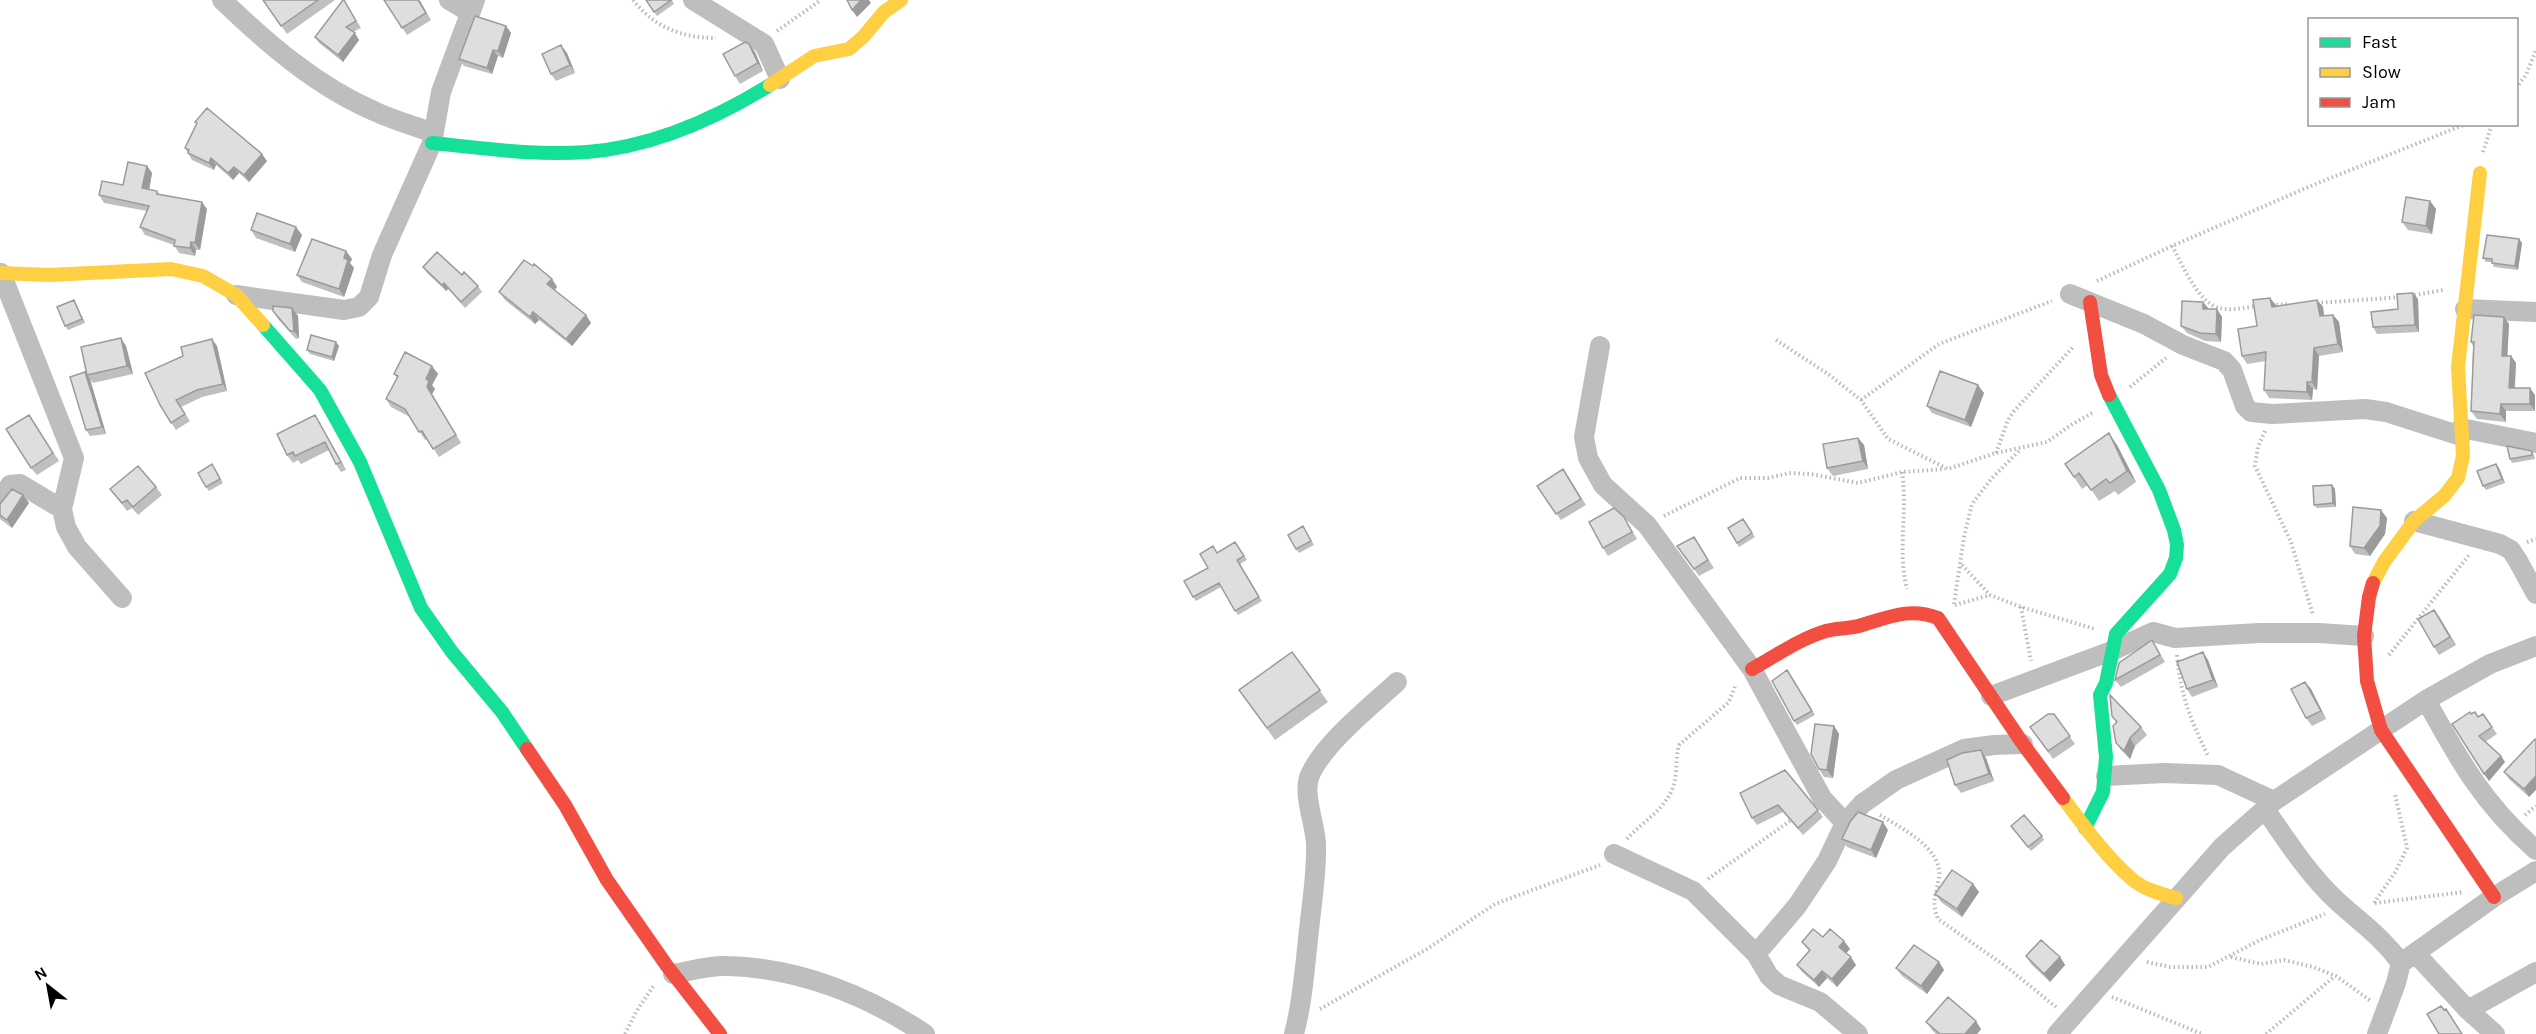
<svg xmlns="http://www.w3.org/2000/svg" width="2536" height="1034" font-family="Karla,sans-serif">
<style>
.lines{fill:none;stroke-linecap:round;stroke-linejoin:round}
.path{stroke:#b9b9b9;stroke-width:4;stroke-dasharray:1.5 3;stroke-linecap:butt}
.street{stroke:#bebebe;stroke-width:20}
.fast{stroke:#16e098;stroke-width:14}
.slow{stroke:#ffcf43;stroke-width:14}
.jam{stroke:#f24e42;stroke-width:14}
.wall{fill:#bfbfbf}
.shaded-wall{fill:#9b9b9b}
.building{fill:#dedede;stroke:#9b9b9b;stroke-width:1.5}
</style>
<rect width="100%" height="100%" fill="#fff"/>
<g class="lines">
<path class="path" d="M633 0C654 27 682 38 716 38
M777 31 821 0
M2516 88 2526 75 2536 50
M2483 152 2492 124
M2172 246C2183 265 2195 297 2216 307 2229 312 2246 307 2258 306
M2097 281 2172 246 2313 185 2466 124
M2410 296 2443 290
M2317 303 2402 297
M2272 305 2288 304
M1776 340 1828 374 1861 400 1888 439 1948 469 1996 453 2047 442 2071 425 2094 412
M2130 387 2166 358
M1861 400 1939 344 2052 301
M2265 431 2258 447 2255 466 2291 542 2313 615
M1996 453 2008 420 2014 411 2074 346
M1902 472C1908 512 1897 550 1907 589
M1664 516 1740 478H1769L1789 473 1811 474 1858 483 1902 472 1945 469
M2527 542 2536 539
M1962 565 1990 595 2021 607 2095 629
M1954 604 1964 537 1972 504 1992 478 2021 449
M1955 605 1990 595
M2021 607 2031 661
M2177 655C2181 697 2190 718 2208 756
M2389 655 2469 555
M1880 815C1901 828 1943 848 1939 878 1936 896 1931 900 1938 919L2008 968 2056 1007
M2525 815 2536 806
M1627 839C1642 822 1665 810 1673 787 1678 773 1675 759 1679 745L1729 702 1736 684
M1708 879 1794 818
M2374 903 2396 871 2407 848 2395 794
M2375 903 2463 892
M2231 957 2261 964 2284 960 2313 967 2336 976 2371 1001
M2147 962 2170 967H2208L2260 940 2325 914
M2112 997 2202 1034
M1320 1009 1427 949 1495 904 1600 865
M625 1034 636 1012 654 985
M2266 1034 2335 976"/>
<path class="street" d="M222 0C267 43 316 86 374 111 393 120 414 126 434 133
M449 0 469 12
M693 0 764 44 780 79
M1 273 74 458 62 509 66 527 77 547 122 598
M2070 294 2144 324 2183 345 2224 361 2232 370 2245 406 2251 412 2272 414 2365 409 2386 412 2461 436
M236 295 344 310 359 307 369 297 382 255 432 143 441 92 475 0
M2465 309 2536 312
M1600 346 1584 437 1588 458 1603 485 1647 525 1752 669 1822 798 1845 823
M2461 428 2536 443
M0 502 10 485 20 484 62 509
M2414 521 2500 544 2511 550 2518 561 2536 594
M1991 696 2114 650 2153 632 2175 638 2259 633H2319L2364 636
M2426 700C2459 760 2484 805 2536 850
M2106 776 2164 773 2218 775 2274 801
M2265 809C2287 841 2309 875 2337 901 2361 923 2381 936 2401 963L2396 983 2377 1034
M1614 854 1693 891 1756 954 1769 976 1779 985 1820 1002 1858 1034
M2415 953 2468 1010 2495 1034
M1756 954 1797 906 1827 861 1845 823 1862 804 1896 780 1964 749 1994 745 2023 744
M2401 963 2494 897 2536 871
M673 974C690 971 710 965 728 966 798 968 867 995 925 1034
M2468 1010 2536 972
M1294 1034C1303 1001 1305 964 1309 930 1312 901 1317 872 1316 843 1315 824 1302 792 1310 775 1324 743 1371 706 1397 682
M2057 1034 2222 847 2274 801 2426 700 2490 664 2536 646"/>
<path class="fast" d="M432 143C483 148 535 156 587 152 652 147 715 119 770 85
M263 325 320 390 360 462 421 608 452 652 502 712 527 749
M2085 828 2103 792 2106 757 2100 695 2106 683 2116 634 2170 574 2176 558 2177 545 2174 530 2159 490 2109 395"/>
<path class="slow" d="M770 85 814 56 849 49 863 37 884 12 901 0
M0 273 49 275 171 269 203 276 236 295 263 325
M2373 583 2384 562 2414 521 2444 496 2458 478 2463 456 2458 367 2480 173
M2063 798C2084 826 2106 857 2133 880 2145 890 2162 894 2176 898"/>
<path class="jam" d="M2090 302 2101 375 2109 395
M2373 583 2369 597 2364 636 2367 681 2381 730 2494 897
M1752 669C1776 656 1799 639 1826 631 1838 628 1850 629 1862 625 1889 617 1910 607 1938 618L2023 744 2063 798
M527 749 565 805 607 880 667 966 720 1034"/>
</g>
<path class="wall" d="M263 0H335L287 34Z
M384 0H420L431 20 407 35Z
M646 0H672L674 4 657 16Z
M348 6 361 28 353 32 359 40 343 62 319 43 315 37Z
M506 26 511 33 503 58 498 56 492 74 464 66 459 59Z
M749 44 755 52 763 71 740 84 735 76Z
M567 53 575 73 556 81 551 74Z
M195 122 267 161 249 182 239 173 233 180 216 165 214 170 192 160 185 148 197 124Z
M147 166 152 173 149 190 157 191 159 194 207 209 200 250H196L195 256 179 253 174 245 145 235 140 227 147 211 104 203 99 195 123 185Z
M2430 201 2436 209 2432 234 2408 230 2402 222Z
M251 230 302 235 295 252 256 238Z
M2519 239 2522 243 2518 270 2494 267 2492 262H2486L2483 258Z
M346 251 352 259 350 263 354 268 344 297 302 282 297 275Z
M423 267 462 275 478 286 482 292 465 308 448 289 446 291 427 273Z
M552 279 557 287 555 290 586 315 591 323 572 346 539 320 535 324 505 300 499 292Z
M2413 293 2418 299 2419 332 2377 334 2373 327 2398 309Z
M2317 300 2323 307 2324 316 2333 315 2339 322 2343 352 2319 356 2317 390 2313 389 2312 400 2269 398 2264 390 2266 361 2247 364 2242 356 2257 326 2276 306Z
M76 304 85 323 68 330 65 326Z
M292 308 298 316 299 338 296 339 278 319 273 311Z
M2208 309H2217L2222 317 2221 342 2205 341 2187 333 2181 326Z
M2504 317 2509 324 2507 356H2511L2516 363 2515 388 2535 395V411H2506V422L2477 419 2471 411 2473 346 2471 342Z
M126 346 133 374 93 383 90 379 106 434 90 436 86 430 87 375Z
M217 346 227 391 202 397 181 407 190 421 176 430 160 405Z
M339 346 334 361 310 354 307 350Z
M432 366 438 374 432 385 435 389 432 394 461 443 439 457 427 439 425 440 410 417 391 407 386 399 397 378 394 374Z
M1984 393 1971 427 1932 413 1927 406Z
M29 415 59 461 37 475 31 468Z
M315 415 320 423 346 470 341 472 336 464 329 450 301 464 298 460 293 463 287 455Z
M1858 438 1864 445 1868 469 1833 476 1827 468Z
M2117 445 2136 482 2118 495 2115 491 2099 501 2088 485 2082 489 2065 464Z
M2532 451 2534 455 2535 459 2512 463 2510 459Z
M2496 464 2499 468 2505 483 2486 490 2483 486Z
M215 468 223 483 209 491 206 487Z
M1568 476 1586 505 1561 520 1537 486Z
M2332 485 2335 489 2336 507 2317 508 2314 505Z
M156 487 162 495 138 515 132 508 127 511 110 489Z
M23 495 29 503 12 528 0 519V504Z
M2387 518 2385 534 2370 556 2355 554 2350 546Z
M1743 519 1755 537 1739 547 1728 528Z
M1629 525 1637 539 1608 556 1603 548Z
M1303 526 1314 545 1299 553 1296 549Z
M1235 542 1247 560 1240 564 1262 601 1238 615 1221 587 1196 601 1193 597 1208 568 1218 553Z
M1699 545 1714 568 1699 576 1677 546Z
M2434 610 2456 645 2439 655 2434 647Z
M2157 648 2165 662 2121 687 2115 680Z
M1292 652 1328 702 1275 740 1239 690Z
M2208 660 2218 687 2192 697 2187 689Z
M1787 670 1815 715 1797 725 1794 721Z
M2305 682 2311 689 2326 719 2312 726 2306 718Z
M2054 714 2075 744 2053 759 2030 727Z
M2471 714 2478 717 2483 714 2497 734 2485 742 2501 756 2505 762 2489 781Z
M2112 716 2141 727 2147 735 2135 746 2130 759 2121 750 2116 743 2117 723Z
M1834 726 1839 734 1833 778 1824 777 1819 769Z
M2536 740 2529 797 2510 780 2504 772Z
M1986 758 1994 781 1961 793 1955 785Z
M1740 793 1818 810 1823 817 1803 835 1783 812 1757 825 1752 818Z
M1888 830 1876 858 1847 847 1842 839Z
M2014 830 2042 836 2044 840 2031 851Z
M1973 884 1979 892 1962 917 1941 902 1935 894Z
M1823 937 1844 941 1850 949 1846 953 1856 965 1837 987 1827 978 1819 987 1802 972 1797 965 1809 951 1802 942Z
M2026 956 2060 957 2065 965 2050 982 2031 964Z
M1939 962 1944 970 1927 994 1902 976 1896 968Z
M1926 1022 1981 1029 1977 1034H1936L1932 1030Z"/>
<path class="shaded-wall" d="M861 0H869L871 3 857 17 852 10Z
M506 26 511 33 503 58 498 51Z
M355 33 359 40 343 62 338 55Z
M749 44 755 52 763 71 758 63Z
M561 45 567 53 575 73 570 65Z
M493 50 498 56 492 74 487 68Z
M262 154 267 161 249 182 244 175Z
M211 158 216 165 214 170 209 163Z
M147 166 152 173 148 196 142 188Z
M234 167 239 173 233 180 228 173Z
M2430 201 2436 209 2432 234 2426 226Z
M202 202 207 209 200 250 195 243Z
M296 227 302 235 295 252 290 244Z
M2519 239 2522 243 2518 270 2515 266Z
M191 242 196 250 195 256 190 248Z
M346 251 352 259 350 263 354 268 344 297 339 289 344 258Z
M552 279 557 287 553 292 547 284Z
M444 283 448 289 446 291 442 285Z
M2413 293 2418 299 2419 332 2415 325Z
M2270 298 2276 305 2277 314 2272 307Z
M74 300 76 304 85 323 82 319Z
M2317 300 2323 307 2325 324 2320 316Z
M2203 302 2209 309H2203Z
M292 308 298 316 299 338 294 331Z
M2217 309 2222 317 2221 342 2216 334Z
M533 312 539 320 535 324 530 317Z
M586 315 591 323 572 346 566 339Z
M2333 315 2339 322 2343 352 2338 344Z
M2504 317 2509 324 2507 363 2502 356Z
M121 338 126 346 133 374 127 366Z
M212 339 217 346 227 391 223 384Z
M336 342 339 346 334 361 332 357Z
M2314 348 2319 356 2317 390 2312 382Z
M2511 356 2516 363 2514 395 2509 388Z
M432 366 438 374 432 385 435 389 432 394 461 443 427 387 426 379Z
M85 372 90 379 106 434 102 427Z
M2307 382 2313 389 2312 400 2307 392Z
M1978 385 1984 393 1971 427 1965 420Z
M2530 388 2535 395V411L2530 404Z
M2501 404 2506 411V422L2500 414Z
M315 415 320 423 346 470 341 462Z
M2109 433 2117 445 2136 482 2127 471Z
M1858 438 1864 445 1868 469 1863 461Z
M2496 464 2499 468 2505 483 2502 479Z
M2332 485 2335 489 2336 507 2333 503Z
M23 495 29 503 12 528 7 520Z
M2381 510 2387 518 2385 534 2370 556 2364 548Z
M2434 610 2440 618 2456 645 2450 637Z
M2203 652 2208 660 2218 687 2213 680Z
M2305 682 2311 689 2326 719 2321 711Z
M1834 726 1839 734 1833 778 1827 770Z
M2130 738 2135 746 2130 759 2124 751Z
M1981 750 1986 758 1994 781 1989 774Z
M2501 756 2505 762 2489 781 2484 774Z
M2536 776V790L2529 797 2524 789Z
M1883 822 1888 830 1876 858 1871 850Z
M1973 884 1979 892 1962 917 1957 909Z
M1844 941 1850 949 1844 955 1839 947Z
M1851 957 1856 965 1837 987 1832 979Z
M2060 957 2065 965 2050 982 2044 974Z
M1939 962 1944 970 1927 994 1921 986Z
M1822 971 1827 978 1819 987 1814 980Z
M1976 1021 1981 1029 1977 1034H1965Z"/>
<path class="building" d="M263 0H318L281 26Z
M343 0H344L356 21 346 27 355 33 338 55 315 37Z
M384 0H418L426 13 402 28Z
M646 0H671L654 12Z
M847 0H861L852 10Z
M475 16 506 26 498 51 493 50 487 68 459 59Z
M745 42 749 44 758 63 735 76 723 54Z
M561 45 570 65 551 74 542 54Z
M207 108 262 154 244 175 234 167 228 173 211 158 209 163 188 153 189 150 185 148 197 123 195 122Z
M128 162 147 166 142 188 157 191V194L202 202 195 243 191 242 190 248 174 246 175 240 140 227 149 206 99 195 102 181 123 185Z
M2406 197 2430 201 2426 226 2402 222Z
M257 213 296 227 290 244 251 230Z
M2487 235 2519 239 2515 266 2492 263V259L2483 258Z
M312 239 346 251 344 258 348 260 339 289 297 275Z
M437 252 462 275 464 272 478 286 461 302 444 283 442 285 423 267Z
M524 260 533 266 534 264 552 279 547 284 586 315 566 339 533 312 530 317 499 292Z
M2413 293 2415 325 2373 327 2371 312 2398 309 2397 294Z
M2270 298 2272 307 2317 300 2320 316 2333 315 2338 344 2314 348 2312 382H2307V392L2264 390 2266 352 2242 356 2238 329 2257 326 2253 300Z
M74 300 82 319 65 326 57 307Z
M2182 301 2203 302V309H2217L2216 334 2200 333 2181 326Z
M273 306 292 308 294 331H290L273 311Z
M2474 315 2504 317 2502 356H2511L2509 388H2530V404H2501L2500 414 2471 411 2474 342H2471Z
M311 335 336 342 332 357 307 350Z
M121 338 127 366 87 375 81 347Z
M212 339 223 384 197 390 176 400 185 414 171 423 160 405 145 373 183 356 181 347Z
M405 352 432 366 426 379 429 381 427 387 456 435 433 449 422 431 419 432 405 409 386 399 398 376 394 374Z
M1940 371 1978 385 1965 420 1927 406Z
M85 372 102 427 86 430 70 377Z
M29 415 53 453 31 468 6 429Z
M315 415 341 462 336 464 325 442 295 456 293 452 287 455 277 434Z
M2109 433 2127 471 2110 483 2106 479 2091 490 2079 473 2074 477 2065 464Z
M1858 438 1863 461 1827 468 1823 444Z
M2507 446 2532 451V455L2510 459Z
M212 464 220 479 206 487 198 473Z
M2496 464 2502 479 2483 486 2477 471Z
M138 466 156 487 133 507 127 500 122 503 110 489Z
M1563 469 1581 499 1556 514 1537 486Z
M2332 485 2333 503 2314 505 2313 486Z
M12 489 23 495 7 520 0 515V504Z
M2353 507 2381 510 2380 526 2364 548 2350 546Z
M1614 508 1624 517 1632 532 1603 548 1589 522Z
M1743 519 1752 533 1737 543 1728 528Z
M1303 526 1311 541 1296 549 1288 535Z
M1694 537 1708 560 1694 569 1677 546Z
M1235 542 1244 556 1237 560 1259 597 1235 611 1219 583 1193 597 1184 581 1208 568 1200 554 1213 546 1217 553Z
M2434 610 2450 637 2434 647 2418 619Z
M2152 640 2160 655 2115 680 2119 663Z
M1292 652 1320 690 1267 728 1239 690Z
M2203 652 2213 680 2187 689 2177 662Z
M1787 670 1812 711 1794 721 1772 681Z
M2305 682 2321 711 2306 718 2291 689Z
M2110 695 2141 727 2130 738 2124 751 2116 743 2113 726 2117 722 2112 716Z
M2470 712 2471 714 2475 712 2478 717 2483 714 2492 727 2479 736 2501 756 2484 774 2452 724Z
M2048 714H2054L2070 736 2048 751 2030 727Z
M1815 724 1834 726 1827 770 1819 769 1811 754Z
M2535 739 2536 740V776L2524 789 2504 772Z
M1981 750 1989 774 1955 785 1947 760 1962 753Z
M1785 770 1818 810 1798 828 1778 805 1752 818 1740 793Z
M1858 812 1883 822 1871 850 1842 839 1850 822Z
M2024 815 2042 836 2028 847 2011 826Z
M1952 870 1973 884 1957 909 1935 894Z
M1813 929 1823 937 1830 929 1844 941 1839 947 1851 957 1832 979 1822 971 1814 980 1797 965 1810 950 1802 942Z
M2041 940 2060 957 2044 974 2026 956Z
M1914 945 1939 962 1921 986 1896 968Z
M1948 997 1976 1021 1965 1034H1940L1926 1022Z
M2441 1006 2444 1010 2446 1009 2462 1034H2439L2427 1014Z"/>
<rect x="2308" y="18" width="210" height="108" fill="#ffffff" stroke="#999999" stroke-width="1.5"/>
<rect x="2320" y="38" width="30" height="9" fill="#16e098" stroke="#999999" stroke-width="1.5"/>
<text x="2362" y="48" font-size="18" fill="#000000">Fast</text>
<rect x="2320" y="68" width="30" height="9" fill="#ffcf43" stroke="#999999" stroke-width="1.5"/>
<text x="2362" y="78" font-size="18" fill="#000000">Slow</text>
<rect x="2320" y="98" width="30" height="9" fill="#f24e42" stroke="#999999" stroke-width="1.5"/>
<text x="2362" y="108" font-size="18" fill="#000000">Jam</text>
<g transform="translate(48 986) rotate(329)" stroke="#ffffff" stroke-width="4.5" paint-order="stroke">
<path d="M0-4.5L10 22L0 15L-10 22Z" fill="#000000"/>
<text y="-9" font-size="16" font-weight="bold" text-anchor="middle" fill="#000000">N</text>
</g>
</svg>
